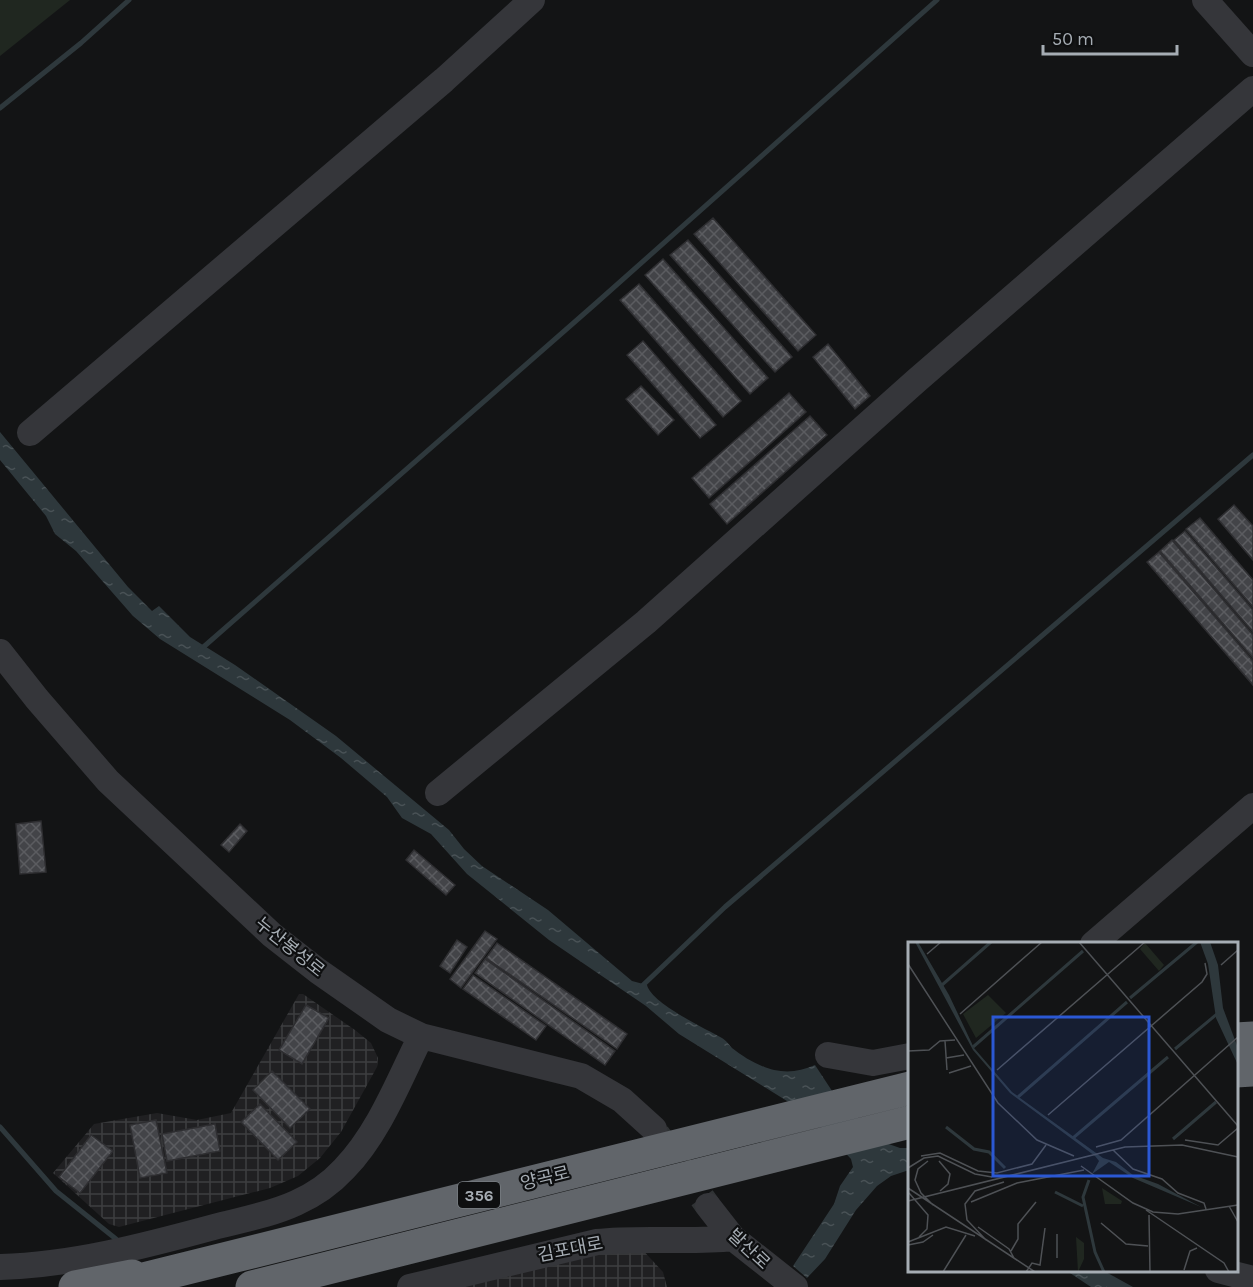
<svg xmlns="http://www.w3.org/2000/svg" width="1253" height="1287" font-family="Karla,'Noto Sans KR',sans-serif">
<style>
.industrial{fill:url(#industrial-grid)}
.green{fill:#202720}
.water{fill:url(#water-ripples)}
.lines{fill:none;stroke-linecap:round;stroke-linejoin:round}
.stream{stroke:#2e383c;stroke-width:5}
.building{fill:url(#building-cross-hatch);stroke:#2e2e31;stroke-width:1.5}
.minor-tunnel{stroke:#303335;stroke-width:26;stroke-dasharray:26 13;stroke-linecap:butt}
.minor{stroke:#35363a;stroke-width:26}
.highway{stroke:#61656a;stroke-width:33}
.labels{text-anchor:middle;stroke-width:4.5;stroke-linejoin:round;paint-order:stroke}
.shield{fill:#0e0f10;stroke:#787e83;stroke-width:1.5}
.shield-label{font-size:16px;font-weight:bold;fill:#a6adb4}
.street-label{font-size:18px;fill:#a6adb4;stroke:#0e0f10}
.inset-river{fill:none;stroke:#2e383c;stroke-width:3}
.inset-road{fill:none;stroke:#4e5155;stroke-width:1.5}
.view{fill:#2b58d4;fill-opacity:0.15;stroke:#2b58d4;stroke-width:3}
.inset-edge{fill:none;stroke:#a6adb4;stroke-width:3}
</style>
<defs>
<pattern id="industrial-grid" width="8" height="8" patternUnits="userSpaceOnUse" patternTransform="scale(1.5)"><rect width="8" height="8" fill="#202022"/><path d="M0 4h8M4 0v8" fill="none" stroke="#3d3e40"/></pattern>
<pattern id="water-ripples" width="26" height="14" patternUnits="userSpaceOnUse" patternTransform="scale(1.5)"><rect width="26" height="14" fill="#2e383c"/><path d="M2 4q2-2 4 0t4 0M15 11q2-2 4 0t4 0" fill="none" stroke="#495256"/></pattern>
<pattern id="building-cross-hatch" width="8" height="8" patternUnits="userSpaceOnUse" patternTransform="scale(1.5)"><rect width="8" height="8" fill="#434448"/><path d="M0 0l8 8M0 8l8-8" fill="none" stroke="#5b5c60"/></pattern>
</defs>
<rect width="100%" height="100%" fill="#131415"/>
<path class="industrial" d="M299 994H303L355 1030 371 1043 378 1058 377 1067 341 1132 320 1158 298 1176 270 1188 119 1227 109 1224 53 1173 94 1124 157 1113 197 1120 231 1113Z
M639 1246 663 1272 667 1287H441Z"/>
<path class="green" d="M0 0H70L0 56Z"/>
<path class="water" d="M0 432 128 587 152 611 159 606 190 637 235 665 336 736 449 830 464 849 482 866 548 910 632 981 647 985C651 1003 706 1029 722 1038 727 1041 729 1045 732 1048 743 1057 760 1067 774 1070 789 1073 801 1071 815 1065L836 1097 883 1142 900 1148H909V1170L891 1176 877 1186 856 1210 825 1259 807 1278 793 1266 834 1204 840 1186 853 1167 851 1159 819 1125 787 1101 679 1034 646 1006 549 940 467 874 431 834 402 818 387 797 341 758 290 720 160 639 133 616 76 551 55 534 46 516 0 460Z
M1067 1271H1104L1133 1287H1091Z"/>
<g class="lines">
<path class="stream" d="M0 108 81 43 129 0
M200 650 594 305 937 0
M641 987 725 907 1253 455
M0 1127 56 1191 116 1239"/>
</g>
<path class="building" d="M713 218 816 335 798 351 694 234Z
M688 240 792 357 775 372 670 255Z
M663 259 768 378 750 394 645 275Z
M639 284 741 401 723 417 620 300Z
M643 341 716 425 700 438 627 355Z
M828 344 870 396 855 409 813 357Z
M641 386 674 420 658 435 626 399Z
M789 393 806 412 709 498 692 478Z
M810 416 827 435 727 524 710 504Z
M1234 505 1253 526V560L1218 519Z
M1200 518 1253 580V607L1186 529Z
M1185 531 1253 610V632L1174 540Z
M1172 540 1253 635V658L1160 551Z
M1159 552 1253 661V685L1147 562Z
M41 821 46 872 20 874 16 824Z
M240 824 247 831 229 852 221 845Z
M414 850 455 885 446 895 406 860Z
M485 931 497 939 461 988 450 979Z
M457 940 467 947 450 973 440 966Z
M497 943 627 1034 617 1049 486 958Z
M485 959 615 1051 605 1065 475 973Z
M473 975 546 1026 536 1040 463 989Z
M306 1005 329 1018 302 1064 279 1050Z
M272 1071 310 1109 290 1128 253 1090Z
M260 1104 297 1142 278 1160 241 1122Z
M156 1120 167 1173 140 1178 130 1125Z
M215 1124 220 1151 167 1161 162 1134Z
M91 1135 113 1151 80 1193 59 1177Z"/>
<g class="lines">
<path class="minor-tunnel" d="M657 1134 708 1206"/>
<path class="minor" d="M1205 0 1253 54
M30 433 444 80 532 0
M0 652 37 699 108 781 272 935 318 971 388 1020 421 1036 581 1076 622 1100 654 1129
M438 793 646 622 916 381 1253 89
M1093 944 1253 806
M828 1055 873 1063 910 1056
M708 1206 733 1238 795 1287
M0 1267C72 1265 144 1246 214 1227 241 1220 270 1215 296 1203 314 1195 331 1183 344 1169 379 1133 399 1080 421 1036
M1218 1270 1253 1279
M410 1287 597 1242C642 1237 688 1243 733 1238"/>
<path class="highway" d="M1236 1039 1253 1038
M1236 1071 1253 1070
M75 1287 132 1276
M111 1287 910 1088
M252 1287 910 1122"/>
</g>
<g class="labels">
<rect class="shield" x="458" y="1182" width="42" height="26" rx="4.5"/>
<g class="shield-label">
<text x="479" y="1201">356</text>
</g>
<g class="street-label">
<text transform="translate(290 947) rotate(39)" y="6">누산봉성로</text>
<text transform="translate(545 1178) rotate(-14)" y="6">양곡로</text>
<text transform="translate(570 1249) rotate(-11)" y="6">김포대로</text>
<text transform="translate(749 1249) rotate(43)" y="6">발산로</text>
</g>
</g>
<g transform="translate(908 942)">
<rect width="330" height="330" fill="#131415"/>
<path d="M237 1 256 23 251 29 232 7ZM80 53 98 71 68 96 55 72Z" fill="#202720"/>
<path d="M194 246 214 259 213 262H197ZM168 295 176 301V317L170 330Z" fill="#202720"/>
<path d="M7 0H10L41 53 66 106 104 150 195 216 208 220 225 233 250 242 293 265 225 236 201 220 184 232 191 219 187 214 102 151 65 108ZM292 0H302L310 23 315 66 330 106V123L308 76 300 22Z" fill="#2e383c"/>
<path class="inset-river" d="M34 43 83 0M222 56 289 0M65 105 175 9M267 107 309 72M110 155 219 60M38 185 66 207 81 210 97 226M165 196 260 115M265 197 308 160M181 238 175 255 187 310 196 330M147 250 175 264"/>
<path class="inset-road" d="M171 0 330 184M19 12 33 0M0 22 90 161 129 198 166 214M313 23 330 8M52 72 134 0M37 99 39 128M0 109 21 108 32 99 47 98M38 116 56 113M89 128 237 0M41 131 63 124M140 173 294 40 299 32 297 21M277 198 310 203 330 186M188 205 213 198 330 95M205 208 225 227 254 237 270 251 296 261 298 267M13 214 32 211 70 229 89 231 124 222 138 203M20 219 10 227 7 238 13 251 25 263M31 219 42 232 40 242 32 249M173 224 225 261 245 270 270 272 330 263M0 226 16 216 30 214 67 232 84 235M0 246 127 330M1 251 20 273 19 287 11 295M0 259 217 205 274 203 330 215M63 260 109 241 176 228M321 264 330 280M238 268 316 321 321 330M241 273 242 330M193 281 218 302 240 304M70 285 101 307 106 316M78 298 59 278 57 262 67 249 96 240M0 300 38 285 67 294M0 303 15 300 25 293M103 309 110 297V282L128 260M149 316V292M276 328 282 309 289 306M35 330 58 293M118 330 124 321 132 323 137 286"/>
<path class="view" d="M85 75H241V234H85Z"/>
<rect width="330" height="330" class="inset-edge"/>
</g>
<path d="M1043 45v9h134v-9" fill="none" stroke="#a6adb4" stroke-width="3"/>
<text x="1052" y="45" font-size="18" fill="#a6adb4" stroke="#0e0f10" stroke-width="4.5" paint-order="stroke">50 m</text>
</svg>
